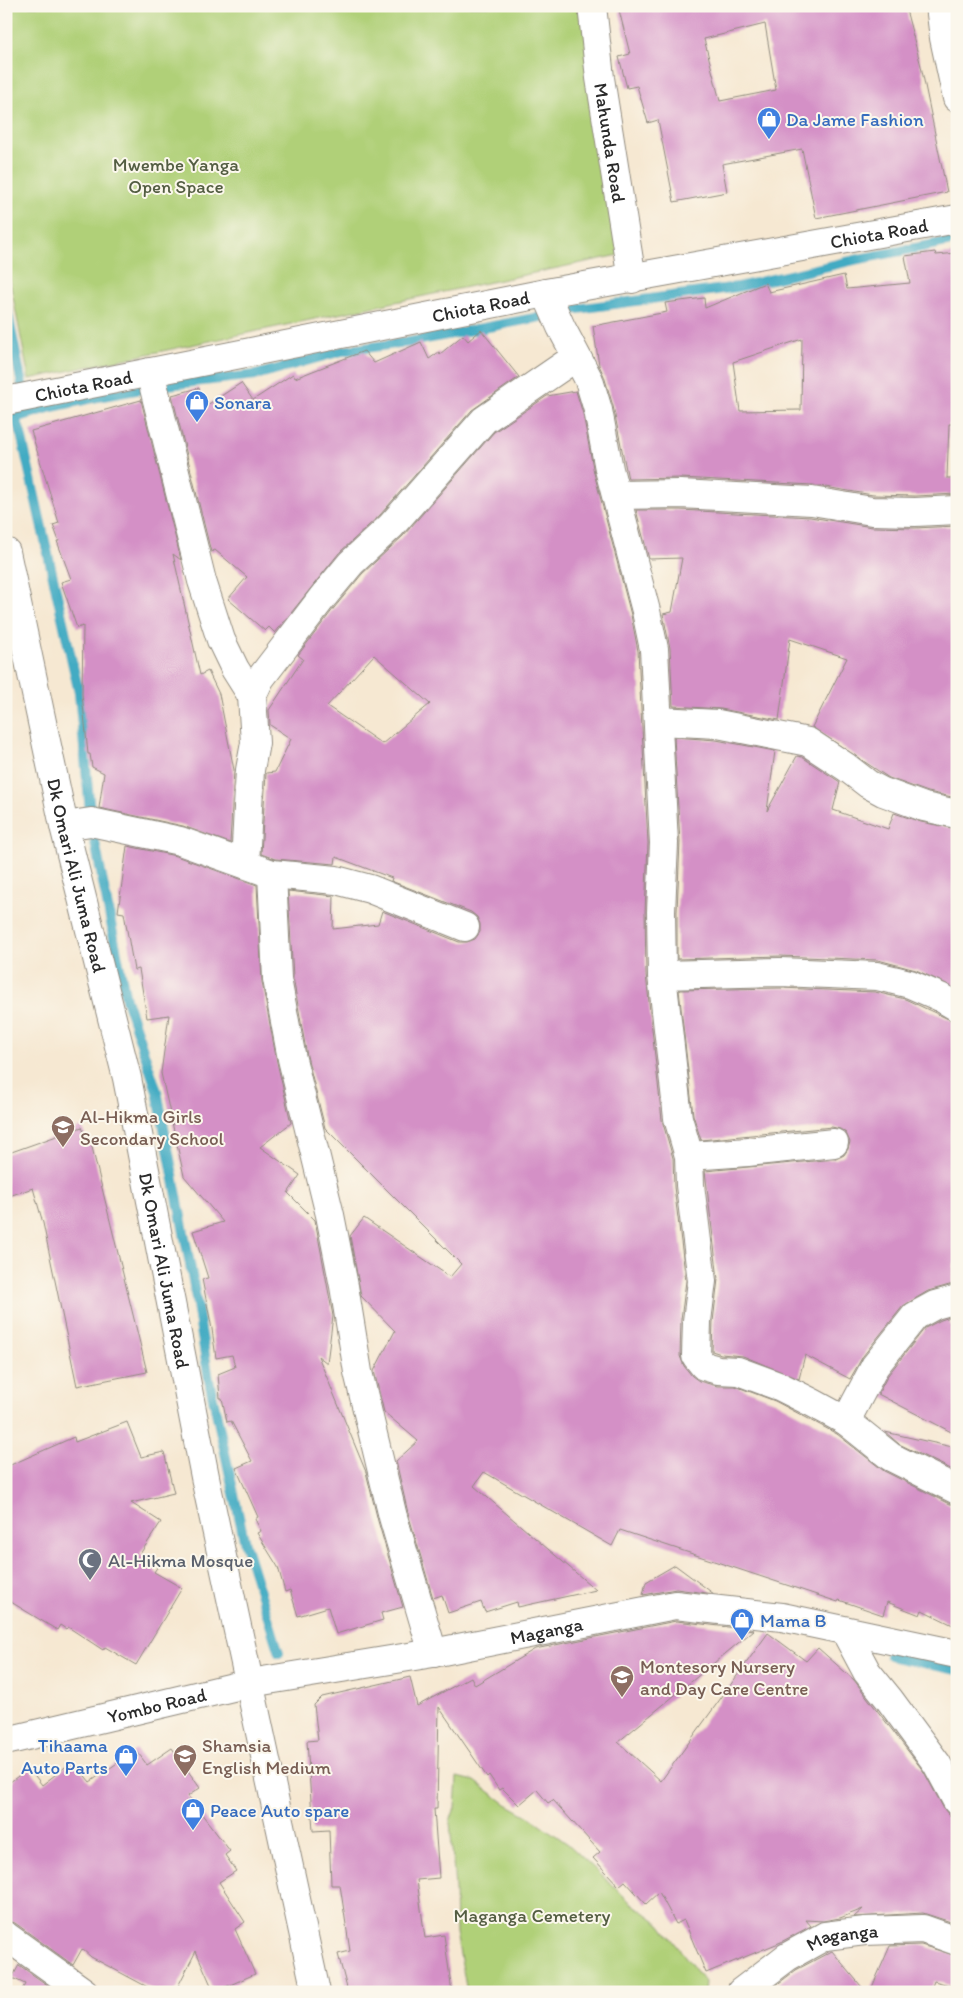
<svg xmlns="http://www.w3.org/2000/svg" width="963" height="1998" font-family="Itim,sans-serif">
<style>
.green{fill:#b0d078;stroke:#6e7e52}
.lines{fill:none;stroke-linecap:round;stroke-linejoin:round}
.stream{stroke:#43abc3;stroke-width:10}
.building{fill:#d490c6;fill-rule:evenodd}
.minor-casing{stroke:#908a7e;stroke-width:30}
.minor{stroke:#fff;stroke-width:28}
.labels{text-anchor:middle;stroke-width:4;stroke-linejoin:round;paint-order:stroke}
.shop-label{font-size:19px;fill:#366cbe;stroke:#fbf7ec;text-anchor:start}
.street-label{font-size:19px;fill:#2b2b2b;stroke:#fbf7ec}
.park-label{font-size:19px;fill:#535d42;stroke:#fbf7ec}
.education-label{font-size:19px;fill:#785e54;stroke:#fbf7ec;text-anchor:start}
.worship-label{font-size:19px;fill:#5b616d;stroke:#fbf7ec;text-anchor:start}
</style>
<rect width="100%" height="100%" fill="#fbf7ec"/>
<filter id="ink" filterUnits="userSpaceOnUse"><feTurbulence type="fractalNoise" baseFrequency=".02" numOctaves="2"/><feDisplacementMap in="SourceGraphic" scale="10" xChannelSelector="R" yChannelSelector="G"/><feConvolveMatrix kernelMatrix="1 2 1 2 8 2 1 2 1" color-interpolation-filters="sRGB"/></filter>
<filter id="wash" filterUnits="userSpaceOnUse"><feTurbulence type="fractalNoise" baseFrequency=".0096" numOctaves="4" result="noise"/><feDisplacementMap in="SourceGraphic" scale="20" xChannelSelector="R" yChannelSelector="G"/><feGaussianBlur stdDeviation="1.12" result="paint"/><feColorMatrix in="noise" values="0 0 0 0 0 0 0 0 0 0 0 0 0 0 0 0 0 1.4 0 .05"/><feComposite in="paint" operator="in"/></filter>
<g filter="url(#wash)">
<rect width="100%" height="100%" fill="#f6e8d2"/>
<path class="green" d="M6 6H588L629 253 29 379 6 261Z
M457 1777 475 1781 506 1804 531 1818 568 1844 629 1901 660 1924 705 1982 704 1992H467L456 1933 455 1888 450 1821 455 1808Z"/>
<g class="lines">
<path class="stream" d="M6 304 24 395 16 418 21 434 79 693 91 822 126 999 157 1091 193 1280 209 1380 245 1544 279 1653
M16 418 52 407 97 397 158 386 256 375 342 351 410 342 540 317 555 312 738 287 859 259 957 240
M890 1656 957 1670"/>
</g>
<g id="blocks">
<path class="building" d="M618 6H905L921 66 947 192 816 218 802 149 722 164 727 192 674 202 658 120 648 123 637 86 627 88 619 57 630 54ZM765 24 776 90 720 101 704 39Z
M935 252 936 255 957 253V424H949L947 478H957V494L915 496 873 495 813 485 681 478 628 479 613 406 604 376 599 365 593 326 667 312 665 303 704 298 705 308 765 283 769 292 844 275 847 289 910 283 905 256ZM802 339 801 410 740 411 733 362Z
M481 330 519 377 472 410 380 515 339 553 275 633 269 627 265 631 228 599 247 577 215 550 211 552 172 395 199 388 204 407 241 383 253 400 293 374 295 378 364 351 374 363 421 342 429 359 439 352 440 354 463 335 468 341Z
M576 391 583 414 594 473 631 615 638 651 648 843 645 911 646 975 662 1120 673 1158 674 1187 686 1281 681 1319 680 1356 684 1366 692 1376 699 1381 717 1386H735L775 1401 837 1434 884 1471 950 1504 957 1505V1627L922 1610 920 1615 887 1602 883 1615 839 1600 838 1602 620 1530 612 1546 484 1472 474 1486 596 1590 518 1607 517 1602 485 1612 481 1602 448 1613 442 1595 433 1598 408 1513 396 1461 418 1441 384 1412 374 1371 395 1331 361 1296 350 1236 364 1218 450 1277 461 1264 325 1128 307 1056 293 977 288 891 334 896 333 929 378 924 382 911 459 942H467L475 939 480 932V924L477 917 471 912 391 881 392 878 336 857 335 864 275 859 261 854 266 773 275 772 291 739 270 725 269 710 303 659 298 655 334 608 362 574 403 536 494 432 547 396ZM374 655 430 704 382 744 327 706Z
M141 400 181 560 173 554 200 675 208 671 219 694 234 770 230 843 183 826 99 808 104 773 92 767 90 754H88L82 694 83 626 77 628 61 582 71 579 57 541H59L53 525 59 523 31 431Z
M636 510H680L810 517 872 527 915 528 957 526V798L928 792 889 778 812 727 847 658 790 639 779 720 721 709 673 706 670 648 663 614 672 612 682 558 649 559Z
M674 737 716 740 775 751 767 811 797 756 802 757 840 782 833 810 888 829 894 813 921 822 957 829V989L916 970 878 960 780 956 677 959V912L680 842Z
M127 846 176 856 257 885 262 982 277 1062 291 1123 260 1147 300 1175 288 1193 315 1220 333 1316 327 1363 318 1356 366 1472 378 1521 403 1607 381 1613 383 1620 336 1634 328 1607 298 1616 290 1590 285 1592 278 1567 257 1533 261 1531 255 1519 258 1517 236 1468 252 1461 231 1421 227 1422 222 1398H220L218 1374 235 1367 232 1355 216 1358 212 1329 202 1279 208 1278 193 1231 223 1222 184 1176 161 1073 169 1015 147 1018 139 969 134 970 124 913 118 912Z
M780 988 875 992 905 999 957 1023V1263L954 1265 953 1284 928 1291 903 1306 863 1356 850 1379 805 1355 799 1379 743 1356 721 1354 712 1351 713 1322 718 1279 705 1171 836 1159 844 1155 848 1149 850 1142 846 1133 840 1129 832 1127 701 1140 693 1115 679 990Z
M82 1127 88 1144 91 1143 147 1372 77 1386 43 1223 33 1188 6 1197V1154Z
M950 1317V1324L957 1329V1435L878 1394 888 1375 925 1328 941 1320Z
M127 1422 141 1457 164 1452 174 1493 131 1503 161 1522 140 1554 158 1566 154 1572 182 1588 136 1665 105 1647 103 1650 68 1627 66 1629 60 1625 57 1630 6 1599V1467L74 1437 75 1442Z
M885 1432 957 1448V1472L899 1444Z
M675 1565 714 1594 676 1589 643 1595 646 1582Z
M676 1621 754 1630 618 1742 661 1781 768 1633 806 1661 818 1648 854 1680 924 1772 944 1809 949 1815 957 1817V1924L923 1913 854 1917 863 1909 840 1918 823 1921 806 1920 811 1926 781 1942 706 1973 684 1920 676 1924 659 1892 646 1904 625 1881 619 1886 593 1858 600 1852 553 1800 548 1803 537 1790 519 1805 502 1788 499 1790 489 1775 487 1777 439 1707 437 1809H434L439 1878 417 1880 425 1938 444 1935 452 1992H348L338 1954 350 1951 340 1885H331L329 1830 313 1831 307 1741 318 1740 314 1705 322 1697 410 1677 417 1706 471 1677 475 1685 535 1649Z
M172 1748 200 1788 188 1796 230 1851 225 1855 236 1871 219 1882 245 1922 235 1929 255 1974 214 1992 196 1951 175 1992H157L91 1957 82 1949 73 1965 15 1923 6 1921V1785L29 1768 42 1785 73 1761 90 1782 136 1750 147 1765Z
M921 1945 957 1956V1987L934 1981 930 1992H870L890 1946Z
M832 1951 866 1992H767L796 1970Z
M19 1965 56 1991V1992H21L25 1984 12 1978Z"/>
</g>
</g>
<g filter="url(#ink)">
<use href="#blocks" fill-opacity="0" stroke="#908a7e" stroke-width="1"/>
<g class="lines">
<g class="minor-casing">
<g id="minor">
<path id="s1" d="M592 6 600 78 632 279"/>
<path d="M940 6 944 38 957 98"/>
<path d="M546 293 561 327 589 380 598 410 609 469 646 611 654 649 664 843 661 912 662 975 678 1118 689 1156 690 1185 702 1281 697 1321 696 1356 704 1366 718 1370 738 1371 781 1387 813 1403 846 1421 891 1457 957 1490"/>
<path d="M150 372 202 581 221 640 235 669 252 696"/>
<path id="s2" d="M6 401 546 293 957 219"/>
<path d="M617 495 680 494 812 501 872 511 915 512 957 510"/>
<path id="s3" d="M6 552 64 826 127 1078 207 1487 316 1992"/>
<path d="M658 721 718 724 808 742 846 767 868 784 883 792 924 807 957 814"/>
<path d="M64 826 91 822 180 841 272 874 336 880 370 889 465 927"/>
<path d="M245 864 250 770 255 743 252 696 260 679 322 598 351 563 391 526 484 420 576 357"/>
<path d="M272 874 277 979 292 1059 330 1215 344 1286 358 1372 393 1517 433 1653"/>
<path d="M662 975 780 972 877 976 910 984 940 997 957 1007"/>
<path d="M689 1156 748 1152 834 1143"/>
<path d="M846 1421 875 1366 915 1316 935 1305 957 1299"/>
<path d="M845 1631 867 1672 889 1699 937 1764 957 1801"/>
<path id="s4" d="M6 1741 250 1683 433 1653 675 1605 782 1617 957 1654"/>
<path d="M6 1936 84 1992"/>
<path id="s5" d="M741 1992 787 1957 825 1936 865 1931 923 1929 957 1941"/>
</g>
</g>
<use href="#minor" class="minor"/>
</g>
</g>
<defs>
<g id="shop-pin" transform="scale(1.25)"><path d="M0 17L-7.5 6A9.5 9.5 0 1 1 7.5 6Z" fill="#3f7fe0" stroke="#fbf7ec"/><path d="M-5-2.5h2.3a2.7 3.5 0 0 1 5.4 0H5L5.5 6h-11ZM-1.5-2.5h3a1.5 2.3 0 0 0-3 0Z" fill="#fff"/></g>
<g id="school-pin" transform="scale(1.25)"><path d="M0 17L-7.5 6A9.5 9.5 0 1 1 7.5 6Z" fill="#8d6e63" stroke="#fbf7ec"/><path d="M0-5L7-2L0 1L-7-2ZM-4 1L0 2.5L4 1V4Q0 6-4 4Z" fill="#fff"/></g>
<g id="mosque-pin" transform="scale(1.25)"><path d="M0 17L-7.5 6A9.5 9.5 0 1 1 7.5 6Z" fill="#6b7280" stroke="#fbf7ec"/><path d="M3.5-4.9A6 6 0 1 0 3.5 4.9A5 5 0 1 1 3.5-4.9Z" fill="#fff"/></g>
</defs>
<g fill-rule="evenodd">
<use href="#shop-pin" x="769" y="119"/>
<use href="#shop-pin" x="197" y="402"/>
<use href="#school-pin" x="63" y="1127"/>
<use href="#mosque-pin" x="90" y="1560"/>
<use href="#shop-pin" x="742" y="1620"/>
<use href="#school-pin" x="622" y="1677"/>
<use href="#shop-pin" x="126" y="1756"/>
<use href="#school-pin" x="185" y="1756"/>
<use href="#shop-pin" x="193" y="1810"/>
</g>
<g class="labels">
<g class="shop-label">
<text x="786" y="126">Da Jame Fashion</text>
<text x="214" y="409">Sonara</text>
<text x="760" y="1627">Mama B</text>
<text x="108" y="1752" text-anchor="end">Tihaama<tspan x="108" dy="22">Auto Parts</tspan></text>
<text x="210" y="1817">Peace Auto spare</text>
</g>
<g class="street-label">
<text dy="7" stroke="none"><textPath href="#s1" startOffset="138">Mahunda Road</textPath></text>
<text dy="7" stroke="none"><textPath href="#s2" startOffset="889">Chiota Road</textPath></text>
<text dy="7" stroke="none"><textPath href="#s2" startOffset="484">Chiota Road</textPath></text>
<text dy="7" stroke="none"><textPath href="#s2" startOffset="79">Chiota Road</textPath></text>
<text dy="7" stroke="none"><textPath href="#s3" startOffset="331">Dk Omari Ali Juma Road</textPath></text>
<text dy="7" stroke="none"><textPath href="#s3" startOffset="736">Dk Omari Ali Juma Road</textPath></text>
<text dy="7" stroke="none"><textPath href="#s4" startOffset="552">Maganga</textPath></text>
<text dy="7" stroke="none"><textPath href="#s4" startOffset="155">Yombo Road</textPath></text>
<text dy="7" stroke="none"><textPath href="#s5" startOffset="118">Maganga</textPath></text>
</g>
<g class="park-label">
<text x="176" y="171">Mwembe Yanga<tspan x="176" dy="22">Open Space</tspan></text>
<text x="532" y="1922">Maganga Cemetery</text>
</g>
<g class="education-label">
<text x="80" y="1123">Al-Hikma Girls<tspan x="80" dy="22">Secondary School</tspan></text>
<text x="640" y="1673">Montesory Nursery<tspan x="640" dy="22">and Day Care Centre</tspan></text>
<text x="202" y="1752">Shamsia<tspan x="202" dy="22">English Medium</tspan></text>
</g>
<g class="worship-label">
<text x="108" y="1567">Al-Hikma Mosque</text>
</g>
</g>
<rect width="963" height="1998" fill="none" stroke="#fbf7ec" stroke-width="25"/>
</svg>
